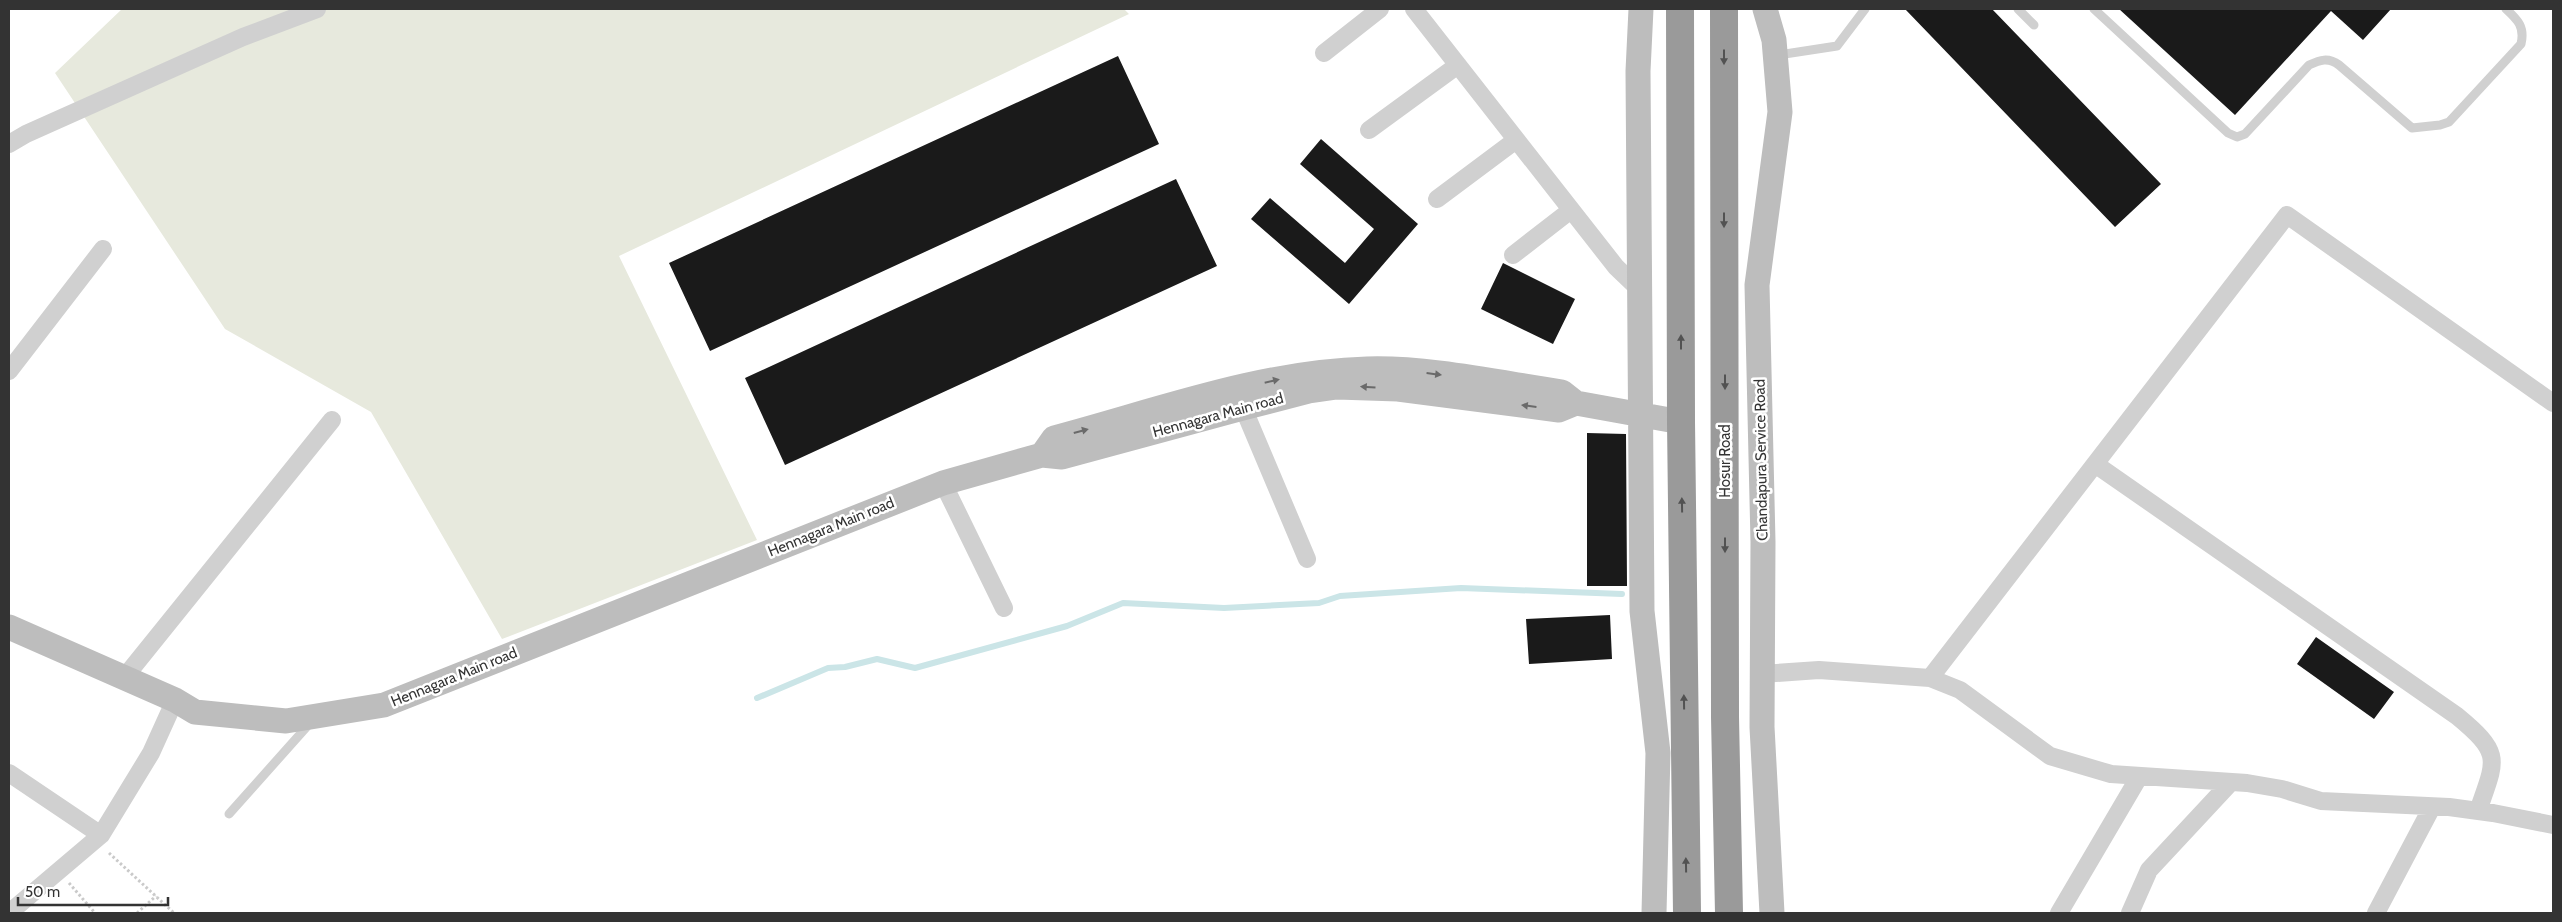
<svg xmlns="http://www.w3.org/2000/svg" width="2562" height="922" font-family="Cabin,sans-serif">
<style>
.green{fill:#e7e9dd}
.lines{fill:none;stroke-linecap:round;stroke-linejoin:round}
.stream{stroke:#cbe5e7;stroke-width:6}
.building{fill:#1a1a1a}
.path{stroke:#cacaca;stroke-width:3;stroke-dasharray:2.5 2.5;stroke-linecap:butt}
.lane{stroke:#d0d0d0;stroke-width:9}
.street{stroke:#d0d0d0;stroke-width:18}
.secondary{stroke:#bdbdbd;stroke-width:25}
.highway{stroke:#9a9a9a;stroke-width:28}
.oneway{fill:#525252}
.oneway2{fill:#6a6a6a}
.labels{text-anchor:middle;stroke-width:5;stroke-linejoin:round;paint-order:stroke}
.street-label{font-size:15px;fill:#333;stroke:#fff}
</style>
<rect width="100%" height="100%" fill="#fff"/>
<path class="green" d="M122 9H1124L1129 14 619 256 757 540 502 639 371 412 225 329 55 73Z"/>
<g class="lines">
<path class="stream" d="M757 698 828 668 845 667 877 659 915 668 1067 626 1123 603 1224 608 1319 603 1340 596 1461 588 1622 594"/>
</g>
<path class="building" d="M1905 9H1992L2161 184 2115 227Z
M2119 9H2391L2363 40 2331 11 2235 115Z
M1118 56 1159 144 710 351 669 263Z
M1321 139 1418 224 1349 304 1251 219 1270 198 1345 263 1374 229 1300 164Z
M1176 179 1217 266 785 465 745 378Z
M1503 263 1575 299 1553 344 1481 309Z
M1587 433 1626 434 1627 586H1587Z
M1610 615 1612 659 1529 664 1526 619Z
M2316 637 2394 692 2374 719 2297 664Z"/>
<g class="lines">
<path class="path" d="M109 853 174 913
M69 883 95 913
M137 913 156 896"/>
<path class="lane" d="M2018 9 2034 25
M2094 9 2228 133 2237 137 2245 134 2309 65C2320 60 2328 57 2339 65L2412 128 2440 125 2449 122 2521 44C2525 27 2518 20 2506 9
M1778 55 1837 46 1865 9
M229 814 311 722"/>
<path class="street" d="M1414 9 1616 267 1639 289
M1324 53 1380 9
M1369 130 1458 65
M9 144 26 134 243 37 317 9
M1437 199 1516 140
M1513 255 1571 210
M9 371 103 249
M1239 398 1307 559
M2095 464 2457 716C2503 754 2496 759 2478 811
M943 483 1004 608
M1762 674 1819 670 1930 678 1960 690 2050 756 2111 774 2247 783 2282 789 2321 801 2449 807 2493 813 2553 825
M124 678 332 420
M1930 678 2287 215 2553 403
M9 773 101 835
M9 913 101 835 151 753 175 700
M2059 913 2139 777
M2130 913 2149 870 2231 782
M2376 913 2432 807"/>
<path class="secondary" d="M1641 9 1638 71 1642 611 1658 753 1654 913
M1765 9 1774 40 1780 112 1757 285 1763 542 1762 727 1772 913
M1042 455 1054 438C1156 411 1260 372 1367 369 1428 367 1501 383 1562 392L1576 403
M9 627 175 700 195 712 286 721 384 705 943 483 1042 455 1062 457 1243 408 1309 391 1337 387 1398 389 1559 410 1576 403 1681 422"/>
<path class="highway" d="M1680 9 1681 422 1687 913
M1724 9 1725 717 1729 913"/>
</g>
<defs><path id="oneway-solid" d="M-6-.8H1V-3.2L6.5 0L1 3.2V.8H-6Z" transform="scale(1.25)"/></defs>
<g class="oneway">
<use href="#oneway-solid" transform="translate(1724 57) rotate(90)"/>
<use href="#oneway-solid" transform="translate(1724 220) rotate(90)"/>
<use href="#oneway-solid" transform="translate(1681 342) rotate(-90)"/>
<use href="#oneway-solid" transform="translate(1725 382) rotate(90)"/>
<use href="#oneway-solid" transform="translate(1682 505) rotate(-91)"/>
<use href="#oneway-solid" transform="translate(1725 545) rotate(90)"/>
<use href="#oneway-solid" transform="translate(1684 702) rotate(-91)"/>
<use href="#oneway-solid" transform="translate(1686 865) rotate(-91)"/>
</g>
<g class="oneway2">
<use href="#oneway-solid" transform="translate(1434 374) rotate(7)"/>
<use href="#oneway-solid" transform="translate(1272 381) rotate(-13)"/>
<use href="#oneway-solid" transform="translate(1368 387) rotate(-176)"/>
<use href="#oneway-solid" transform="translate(1529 406) rotate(-173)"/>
<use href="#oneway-solid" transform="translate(1081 431) rotate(-15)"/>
</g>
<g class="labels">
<g class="street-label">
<text transform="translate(1218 415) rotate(-15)" y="5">Hennagara Main road</text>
<text transform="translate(1761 460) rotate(-91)" y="5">Chandapura Service Road</text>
<text transform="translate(1725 461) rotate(-90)" y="5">Hosur Road</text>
<text transform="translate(831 527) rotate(-22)" y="5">Hennagara Main road</text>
<text transform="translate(454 677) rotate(-22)" y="5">Hennagara Main road</text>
</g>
</g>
<rect width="2562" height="922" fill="none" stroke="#333333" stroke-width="20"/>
<path d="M18 897v8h150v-8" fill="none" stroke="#333333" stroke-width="2.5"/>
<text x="25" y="897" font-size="15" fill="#333333" stroke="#ffffff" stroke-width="4" paint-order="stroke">50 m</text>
</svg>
